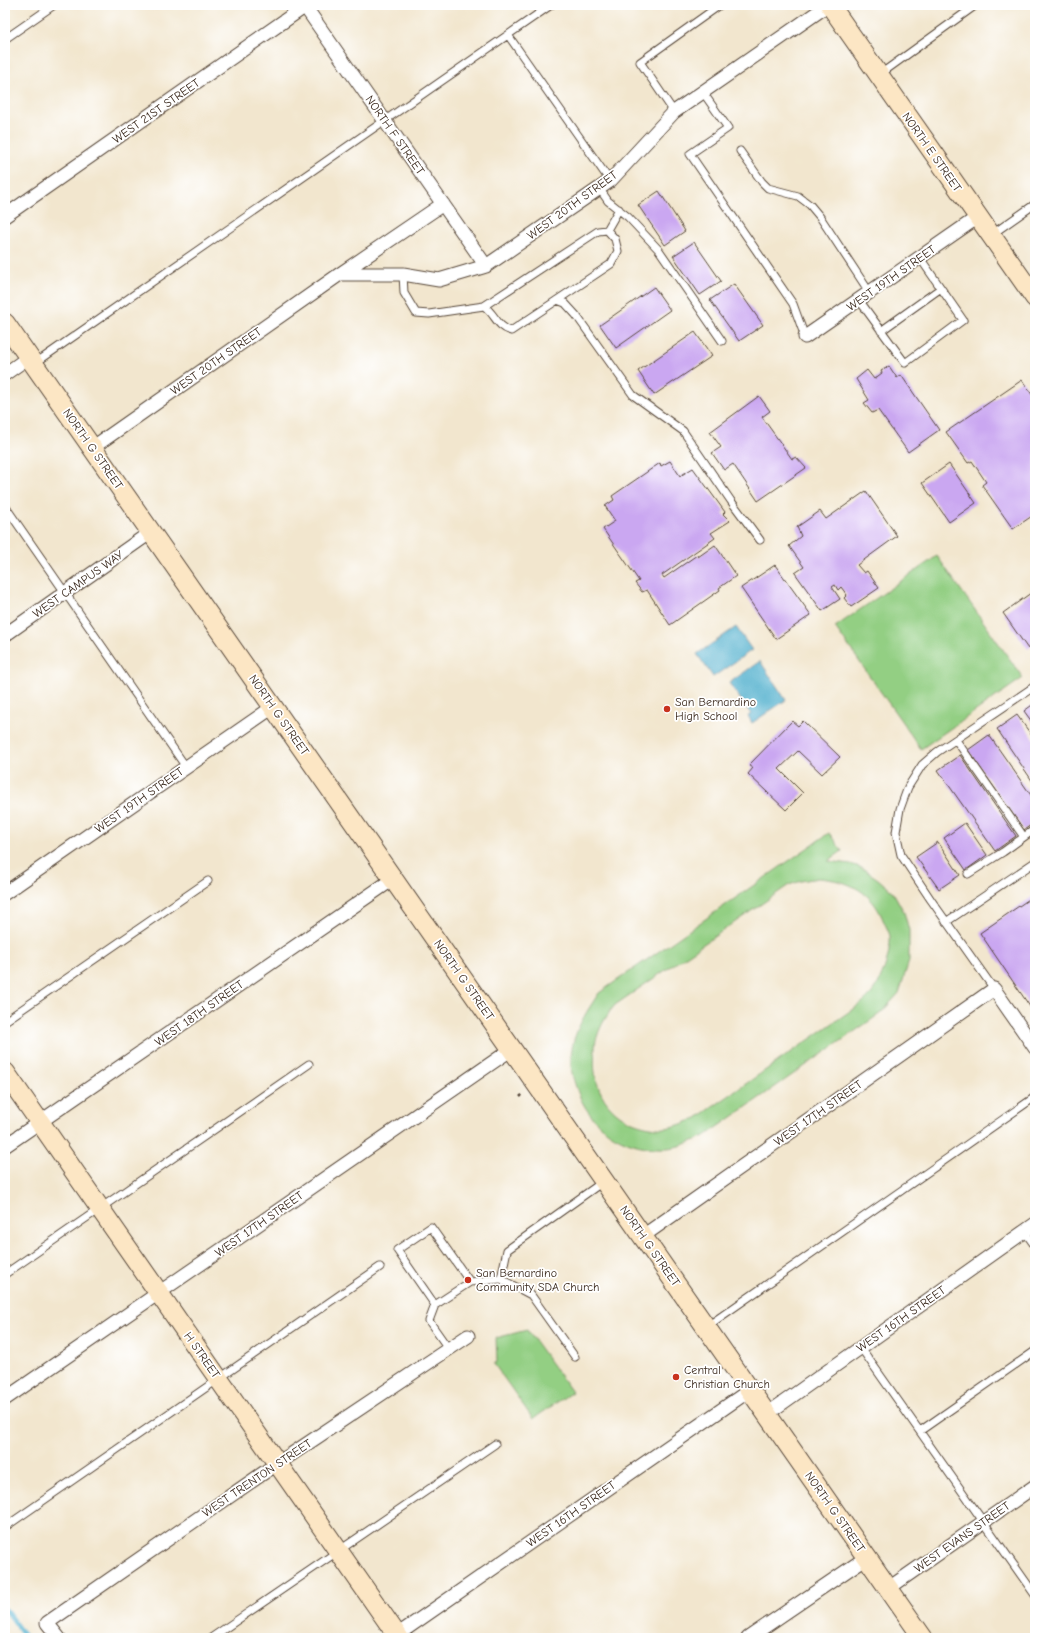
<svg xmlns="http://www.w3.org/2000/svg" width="1040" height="1643" font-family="'Comic Neue',sans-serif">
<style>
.green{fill:#93cf83;stroke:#677c50;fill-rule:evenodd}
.water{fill:#4daecc;stroke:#446c75}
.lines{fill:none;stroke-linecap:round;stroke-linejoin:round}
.stream{stroke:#4daecc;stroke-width:4}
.building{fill:#caa7f1}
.lane-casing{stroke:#564638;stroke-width:9}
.street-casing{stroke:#564638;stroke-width:15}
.secondary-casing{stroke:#564638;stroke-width:21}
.path{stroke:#564638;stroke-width:2.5;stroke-dasharray:3 3;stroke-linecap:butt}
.lane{stroke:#fff;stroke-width:7}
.street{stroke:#fff;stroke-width:13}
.secondary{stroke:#fce6c4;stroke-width:19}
.poi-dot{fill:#c8321e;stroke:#fff;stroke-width:1.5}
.labels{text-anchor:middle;stroke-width:3.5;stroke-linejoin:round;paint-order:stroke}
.street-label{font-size:12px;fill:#3b2a1e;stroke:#fff}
.poi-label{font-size:12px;fill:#3b2a1e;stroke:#fff;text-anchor:start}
</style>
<rect width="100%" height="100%" fill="#fff"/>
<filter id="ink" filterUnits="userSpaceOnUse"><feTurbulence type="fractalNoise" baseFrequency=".025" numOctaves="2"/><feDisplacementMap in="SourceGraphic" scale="8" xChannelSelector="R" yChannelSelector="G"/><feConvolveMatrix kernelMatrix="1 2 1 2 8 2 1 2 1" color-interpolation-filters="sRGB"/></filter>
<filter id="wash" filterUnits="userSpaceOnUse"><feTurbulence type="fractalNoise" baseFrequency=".012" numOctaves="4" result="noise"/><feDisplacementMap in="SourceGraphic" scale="16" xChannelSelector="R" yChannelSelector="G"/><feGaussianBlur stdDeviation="0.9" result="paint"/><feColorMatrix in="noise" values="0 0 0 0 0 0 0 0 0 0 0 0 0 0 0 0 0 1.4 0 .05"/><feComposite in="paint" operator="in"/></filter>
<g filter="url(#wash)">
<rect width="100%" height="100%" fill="#f2e6ce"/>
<path class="green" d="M937 556 1023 678 921 749 835 627Z
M829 833 842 851 828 861 851 864 862 868 878 879 893 892 904 912 909 930V961L899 993 881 1013 705 1136C693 1141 681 1147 667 1148 629 1150 594 1131 579 1095 575 1085 571 1074 571 1063 570 1036 585 1014 599 993ZM818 878C849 880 873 892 884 922 886 926 889 932 890 936 891 952 884 972 877 986 874 992 868 997 863 1002L697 1118C686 1122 676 1127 665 1128 655 1129 644 1126 635 1123 604 1112 591 1082 595 1052 595 1047 595 1041 597 1037 601 1024 607 1015 615 1005L789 885 801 881Z
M527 1330 572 1392 533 1419 494 1364 497 1362 496 1338Z"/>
<path class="water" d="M736 627 752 650 713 677 697 654Z
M760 661 786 700 752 723 748 716 751 714 729 683Z"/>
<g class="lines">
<path class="stream" d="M5 1609 26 1638"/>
</g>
<g id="blocks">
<path class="building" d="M659 191 685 231 665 245 638 205Z
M694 242 721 281 700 295 673 256Z
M734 284 763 325 739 341 710 300Z
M654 287 670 310 616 348 600 325Z
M695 332 712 356 654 395 638 371Z
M889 366 897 378 901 375 939 430 908 452 878 410 872 413 864 403 869 400 856 379 867 370 874 379 882 373 881 371Z
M1022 380 1035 399V514L1013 529 982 485 986 482 972 461 968 463 946 432Z
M759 396 770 411 762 417 792 459 796 457 806 468 758 501 733 464 724 470 712 453 721 447 710 432Z
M670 461 680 476 693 468 725 512 723 514 730 521 711 533 715 538 662 575 664 578 697 555 698 557 715 545 736 576 719 588 720 590 670 625 647 590 642 592 635 583 639 581 603 529 615 521 605 506 614 500 612 496 660 463 661 466Z
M949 464 976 503 949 522 922 483Z
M866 491 897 536 857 565 864 573 867 571 879 588 851 607 844 598 847 595 841 587 838 590 835 585 832 587 840 599 822 611 795 573 804 567 789 546 801 536 797 527 820 511 826 519Z
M775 565 811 615 776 639 741 588Z
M1035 590V643L1028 649 1003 613Z
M1035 703V726L1024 711Z
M1017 715 1035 740V785L997 729Z
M792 721 798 726 803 721 840 757 822 774 798 751 779 769 803 793 786 810 748 774 753 768 749 765Z
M989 735 1035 801V822L1024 830 968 750Z
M960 755 1016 836 995 851 938 770Z
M965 823 987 855 966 870 944 838Z
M938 842 960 875 939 889 916 857Z
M1035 895V1014L980 933Z"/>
</g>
</g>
<g filter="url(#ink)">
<use href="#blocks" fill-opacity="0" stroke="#564638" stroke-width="1"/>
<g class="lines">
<g class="lane-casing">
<path id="lane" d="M508 35 610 181
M5 39 54 5
M879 75 976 5
M702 91 728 128 690 154 793 304 805 337
M674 112 640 62 720 5
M740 151 762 182 768 188 798 196 810 205 820 217 870 293
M599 188 608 201 628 217 659 250 722 341
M607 230 619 209
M991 235 1035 204
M403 274 404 293 416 313 429 314 484 306 598 231 607 230 615 239 618 251 611 264 511 331C496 326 496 315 484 306
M557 300 565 303 576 315 633 395 683 431 731 501 760 540
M859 300 905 363 963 320 920 258
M881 331 941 288
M34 364 551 5
M5 506 186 767
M956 740 1024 837
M968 874 1003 852 1035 829
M946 922 1035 862
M994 989 931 900 901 855 896 832 900 809 908 787 922 765 937 752 1035 686
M5 1021 208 881
M1025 1232 1035 1246
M5 1274 309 1064
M501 1279 531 1295 575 1357
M470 1282 431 1227 397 1250 435 1305 470 1282 501 1279 507 1250 604 1181
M435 1305 429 1321 448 1348
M706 1327 1035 1097
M861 1348 1035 1595
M920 1431 1035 1351
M5 1527 380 1267
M211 1638 495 1444"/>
</g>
<g class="street-casing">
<path id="street" d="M304 5 486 266
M5 216 307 5
M340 274H403L439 280 486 266 610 181 674 112 828 5
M805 337 978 217
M5 374 29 357
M92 448 340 274 443 204
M5 635 151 532
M5 893 273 707
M5 1146 393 879
M643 1236 994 989 1035 1048
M5 1399 512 1049
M767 1414 1035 1224
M889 1588 1035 1486
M397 1635 750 1390
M59 1638 47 1623 262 1474 468 1336
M748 1638 867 1557"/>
</g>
<g class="secondary-casing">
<path id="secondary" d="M830 5 1035 298
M5 323 923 1638
M5 1072 399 1638"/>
</g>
<path class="path" d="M520 1097 523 1094"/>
<use href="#lane" class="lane"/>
<use href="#street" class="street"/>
<use href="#secondary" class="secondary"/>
</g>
</g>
<g class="poi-dot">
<circle cx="667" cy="709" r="4"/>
<circle cx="468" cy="1280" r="4"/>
<circle cx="676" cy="1377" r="4"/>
</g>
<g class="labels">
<g class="street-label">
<text transform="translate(156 111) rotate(-35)" y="4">WEST 21ST STREET</text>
<text transform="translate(395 135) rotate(55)" y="4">NORTH F STREET</text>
<text transform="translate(932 152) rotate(55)" y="4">NORTH E STREET</text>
<text transform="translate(572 205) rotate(-36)" y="4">WEST 20TH STREET</text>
<text transform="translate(891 278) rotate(-35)" y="4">WEST 19TH STREET</text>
<text transform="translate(216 361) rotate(-35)" y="4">WEST 20TH STREET</text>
<text transform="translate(93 449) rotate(55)" y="4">NORTH G STREET</text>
<text transform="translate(78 584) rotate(-35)" y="4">WEST CAMPUS WAY</text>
<text transform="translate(279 715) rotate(55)" y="4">NORTH G STREET</text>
<text transform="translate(139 800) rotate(-35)" y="4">WEST 19TH STREET</text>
<text transform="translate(464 980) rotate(55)" y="4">NORTH G STREET</text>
<text transform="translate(199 1013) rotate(-35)" y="4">WEST 18TH STREET</text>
<text transform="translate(818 1113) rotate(-35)" y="4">WEST 17TH STREET</text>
<text transform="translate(259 1224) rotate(-35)" y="4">WEST 17TH STREET</text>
<text transform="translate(650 1246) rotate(55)" y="4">NORTH G STREET</text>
<text transform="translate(901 1319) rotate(-35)" y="4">WEST 16TH STREET</text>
<text transform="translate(202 1355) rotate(55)" y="4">H STREET</text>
<text transform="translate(257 1478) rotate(-34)" y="4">WEST TRENTON STREET</text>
<text transform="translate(835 1512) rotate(55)" y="4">NORTH G STREET</text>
<text transform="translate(571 1514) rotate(-35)" y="4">WEST 16TH STREET</text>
<text transform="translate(962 1537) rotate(-35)" y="4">WEST EVANS STREET</text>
</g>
<g class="poi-label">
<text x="675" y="706">San Bernardino<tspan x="675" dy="14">High School</tspan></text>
<text x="476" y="1277">San Bernardino<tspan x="476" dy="14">Community SDA Church</tspan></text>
<text x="684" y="1374">Central<tspan x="684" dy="14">Christian Church</tspan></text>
</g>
</g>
<rect width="1040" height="1643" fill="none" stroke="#fff" stroke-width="20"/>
</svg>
